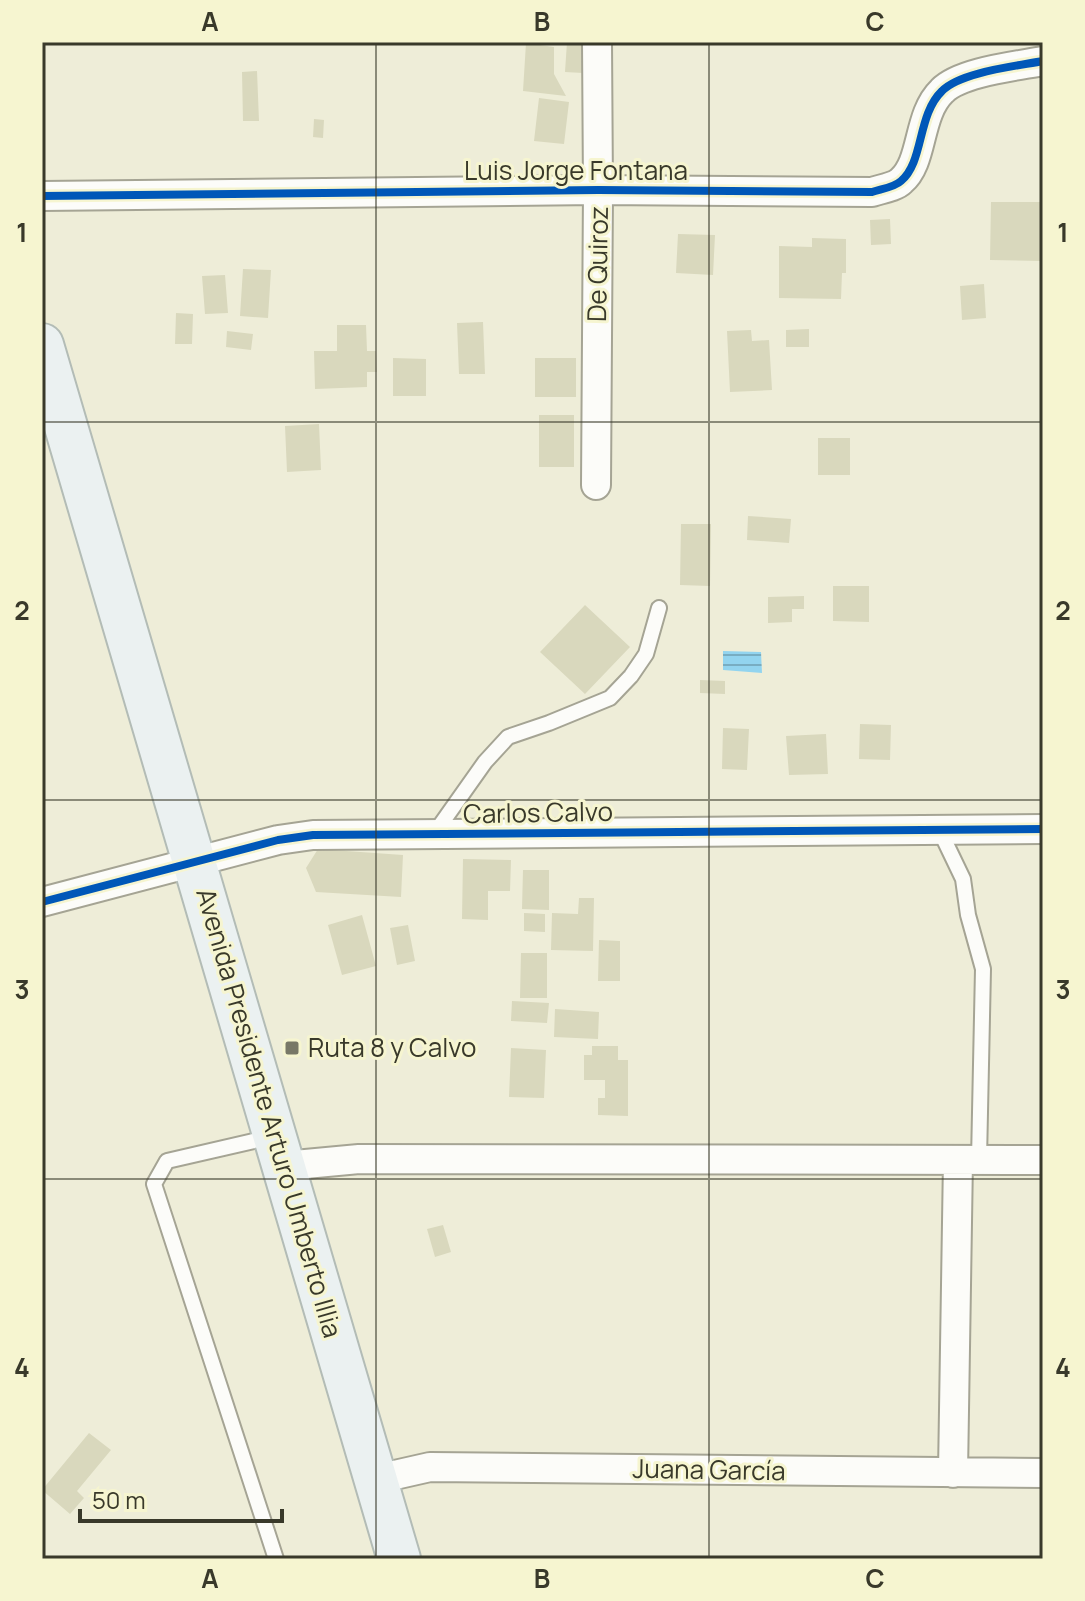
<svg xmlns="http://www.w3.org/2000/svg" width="1085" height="1601" font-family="Manrope,sans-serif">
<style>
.water{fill:url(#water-rules)}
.building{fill:#d9d8bd}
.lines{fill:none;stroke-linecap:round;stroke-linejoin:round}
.service-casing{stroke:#a5a494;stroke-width:18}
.minor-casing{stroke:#a5a494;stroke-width:32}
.primary-casing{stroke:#b3bcb6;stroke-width:46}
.service{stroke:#fcfcf9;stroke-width:14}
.minor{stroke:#fcfcf9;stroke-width:28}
.primary{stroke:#ebf1f1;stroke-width:42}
.cycleway-casing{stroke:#f6f5d0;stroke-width:13}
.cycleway{stroke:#0057b8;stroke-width:8}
.grid{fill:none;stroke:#39392a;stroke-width:2;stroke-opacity:0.55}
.poi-dot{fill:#787867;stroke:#f6f5d0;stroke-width:3}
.labels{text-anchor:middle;stroke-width:6;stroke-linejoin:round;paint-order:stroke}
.street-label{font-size:26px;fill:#39392a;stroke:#f6f5d0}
.poi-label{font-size:26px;fill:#39392a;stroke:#f6f5d0;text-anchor:start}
.neatline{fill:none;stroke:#39392a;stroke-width:3}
.grid-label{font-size:26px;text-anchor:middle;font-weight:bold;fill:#39392a}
</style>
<defs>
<pattern id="water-rules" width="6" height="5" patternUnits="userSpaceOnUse" patternTransform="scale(2)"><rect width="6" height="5" fill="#92d4ef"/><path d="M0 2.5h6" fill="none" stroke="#78adc2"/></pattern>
</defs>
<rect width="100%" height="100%" fill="#eeedd8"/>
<path class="water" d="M723 651 761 652 762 673 723 670Z"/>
<path class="building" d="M567 42H585L583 73 565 72Z
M526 43 554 47V74L566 96 523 91Z
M257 71 259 121H243L242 72Z
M539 98 569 102 564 144 534 141Z
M314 119 324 120 323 138 313 137Z
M991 202H1043V261L990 260Z
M890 219 891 244 871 245 870 220Z
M678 234 715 235 713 275 676 273Z
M812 238 846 239V273H842L841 299 779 298V246L812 247Z
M243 269 271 270 268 318 240 316Z
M225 275 228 313 205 314 202 276Z
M984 284 986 318 962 320 960 286Z
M176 313 193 314 192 344H175Z
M483 322 485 374H459L457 323Z
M337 325H366L367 351H376L377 372H367V387L315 389 314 351H337Z
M809 329V347H786V330Z
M751 330 752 341 769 340 772 390 730 392 727 331Z
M227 331 253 334 251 350 226 347Z
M393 358 426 359V396H393Z
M535 358H576V397H535Z
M539 415H574V467H539Z
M319 424 321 470 287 472 285 426Z
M818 438H850V475H818Z
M748 516 791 519 789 543 747 540Z
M681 524H711L710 586 680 585Z
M833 586H869V622L833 621Z
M804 596V609H792V622L768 623V597Z
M585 605 630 647 585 694 540 652Z
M700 680 725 681V694L700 693Z
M860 724 891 725 890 760 859 759Z
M723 728 749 729 747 770 722 769Z
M826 734 828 774 789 775 786 736Z
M318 849 403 855 401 897 316 892 306 868Z
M463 859 511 860 510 891H488V920L462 919Z
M523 870H549V910L522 909Z
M579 898H594L593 951 551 950 552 913 578 914Z
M524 913 545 914V932L524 931Z
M362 915 376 966 342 975 328 925Z
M408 925 415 961 397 965 390 928Z
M599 940 620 941V981H598Z
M521 953H547V998H520Z
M512 1001 549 1003 547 1023 511 1021Z
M555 1009 599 1012 598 1039 554 1037Z
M592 1046H618V1060H628V1116L598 1115V1098H605V1080H584V1055H592Z
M511 1048 546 1050 544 1098 509 1097Z
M443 1225 451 1252 435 1257 427 1229Z
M89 1433 111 1450 77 1491 84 1498 70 1514 42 1490Z"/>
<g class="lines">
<g class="service-casing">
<path id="service" d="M939 829 963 879 968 915 983 969 979 1160
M434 834 485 762 508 737 549 723 610 698 631 676 646 654 659 608
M271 1137 167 1161 154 1184 276 1559"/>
</g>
<g class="minor-casing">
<path id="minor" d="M42 196 598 190 872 192C881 189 895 187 901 181 924 162 917 115 942 91 960 72 1017 66 1043 61
M596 485 598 190 597 42
M42 902 278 840 313 835 1043 829
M284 1166 359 1159 1043 1160
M953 1473 958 1160
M377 1479 430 1467 1043 1473"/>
</g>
<g class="primary-casing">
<path id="primary" d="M42 345 399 1559"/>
</g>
<use href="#service" class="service"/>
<use href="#minor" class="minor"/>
<use href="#primary" class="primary"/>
<g class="cycleway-casing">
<path id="cycleway" d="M42 196 598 190 872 192C881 189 895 187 901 181 924 162 917 115 942 91 960 72 1017 66 1043 61
M42 902 278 840 313 835 1043 829"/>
</g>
<use href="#cycleway" class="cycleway"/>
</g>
<path class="grid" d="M376 42V1559M709 42V1559M42 422H1043M42 800H1043M42 1179H1043"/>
<rect class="poi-dot" x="284" y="1040" width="16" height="16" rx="4"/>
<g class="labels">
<g class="street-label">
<text x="576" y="180">Luis Jorge Fontana</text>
<text transform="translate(598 264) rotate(-89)" y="9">De Quiroz</text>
<text transform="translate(538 813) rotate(-1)" y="9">Carlos Calvo</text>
<text transform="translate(269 1113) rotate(74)" y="9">Avenida Presidente Arturo Umberto Illia</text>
<text transform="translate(709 1470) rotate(1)" y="9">Juana García</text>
</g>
<g class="poi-label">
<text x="308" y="1057">Ruta 8 y Calvo</text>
</g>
</g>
<rect width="1085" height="1601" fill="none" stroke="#f6f5d0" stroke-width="88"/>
<path d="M80 1509v12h202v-12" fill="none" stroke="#39392a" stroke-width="4"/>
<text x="92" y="1509" font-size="24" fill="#39392a" stroke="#f6f5d0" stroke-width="6" paint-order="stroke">50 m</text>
<rect x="44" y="44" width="997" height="1513" class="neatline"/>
<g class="grid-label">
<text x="210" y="31">A</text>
<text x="542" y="31">B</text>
<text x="875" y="31">C</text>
<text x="22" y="242">1</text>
<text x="1063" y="242">1</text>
<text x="22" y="620">2</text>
<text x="1063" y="620">2</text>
<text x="22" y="999">3</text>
<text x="1063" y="999">3</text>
<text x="22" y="1377">4</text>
<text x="1063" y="1377">4</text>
<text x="210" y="1588">A</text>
<text x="542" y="1588">B</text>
<text x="875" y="1588">C</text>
</g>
</svg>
